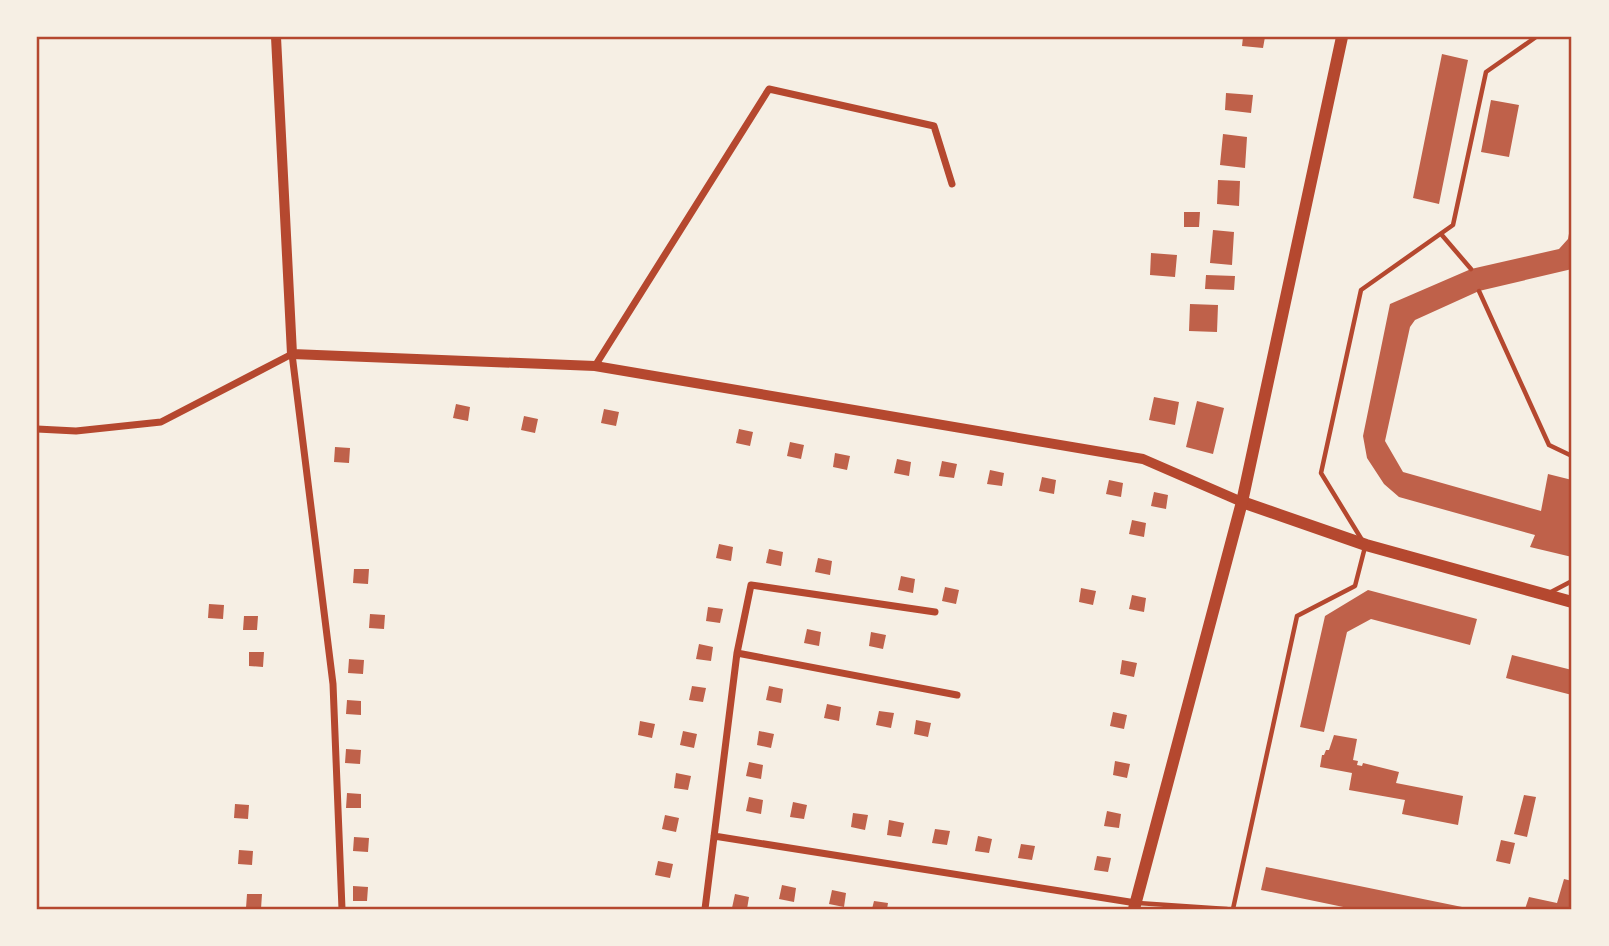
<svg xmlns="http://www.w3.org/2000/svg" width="1609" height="946" font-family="'DM Sans',sans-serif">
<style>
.building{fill:#bf614a}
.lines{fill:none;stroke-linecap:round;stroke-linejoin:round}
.service{stroke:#b5482f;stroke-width:4.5}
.minor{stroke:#b5482f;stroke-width:7}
.tertiary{stroke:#b5482f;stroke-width:10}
.secondary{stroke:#b5482f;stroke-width:12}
.primary{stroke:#b5482f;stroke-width:12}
.neatline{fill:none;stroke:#b5482f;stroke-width:2.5}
</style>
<rect width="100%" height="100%" fill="#f6efe4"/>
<path class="building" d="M1243 37H1265L1263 48 1242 46Z
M1442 54 1468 60 1439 204 1413 198Z
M1226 93 1253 95 1251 113 1225 110Z
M1491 100 1519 105 1509 157 1481 152Z
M1223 134 1247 137 1245 168 1220 165Z
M1218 180 1240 181 1239 206 1217 204Z
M1184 212H1200L1199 227H1184Z
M1571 223 1572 269 1479 291 1415 320 1410 327 1385 441 1403 472 1541 511 1548 474 1572 480V557L1530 547 1535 535 1399 497 1384 484 1367 458 1363 436 1390 304 1471 269 1559 249 1568 239Z
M1213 230 1234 232 1232 265 1210 263Z
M1151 253 1177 255 1175 277 1150 275Z
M1206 275 1235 276 1234 290 1205 289Z
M1190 304 1218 305 1217 332 1189 331Z
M1154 397 1179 402 1175 425 1149 420Z
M1197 401 1224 408 1213 454 1186 447Z
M456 404 470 407 468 421 453 418Z
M604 409 619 412 616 426 601 423Z
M524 416 538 419 535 433 521 430Z
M739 429 753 432 750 446 736 443Z
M790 442 804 445 801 459 787 456Z
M335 447 350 448 349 463 334 462Z
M835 453 850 456 847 470 833 467Z
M897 459 911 462 909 476 894 473Z
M942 461 957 464 954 478 939 476Z
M990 470 1004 473 1002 486 987 484Z
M1042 477 1056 480 1054 494 1039 491Z
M1109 480 1123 483 1121 497 1106 494Z
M1154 492 1168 495 1166 509 1151 506Z
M1132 520 1146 523 1144 537 1129 534Z
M719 544 733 547 731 561 716 558Z
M769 549 783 552 781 566 766 563Z
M818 558 832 561 830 575 815 572Z
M354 569H369L368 584 353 583Z
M901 576 915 579 913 593 898 590Z
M945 587 959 590 956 604 942 601Z
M1081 588 1096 591 1093 605 1079 602Z
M1368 590 1477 619 1470 645 1371 619 1347 632 1324 732 1300 727 1325 616Z
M1132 595 1146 598 1144 612 1129 609Z
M209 604 224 605 223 619 208 618Z
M708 607 723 609 720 623 706 621Z
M370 614 385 615 384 629 369 628Z
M244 616H258L257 630H243Z
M807 629 821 632 819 646 804 643Z
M871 632 886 635 883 649 869 646Z
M699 644 713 647 711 661 696 659Z
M249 652H264L263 667 249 666Z
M1512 655 1572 670V695L1506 678Z
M349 659 364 660 363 674 348 673Z
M1122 660 1137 663 1134 677 1120 674Z
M692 686 706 688 703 702 689 700Z
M769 686 783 689 781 703 766 700Z
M347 700 361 701V715L346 714Z
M827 704 841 707 839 721 824 718Z
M879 711 894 713 891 728 876 725Z
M1113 712 1127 715 1124 729 1110 726Z
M916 720 931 723 928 737 914 734Z
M640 721 655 724 652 738 638 735Z
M683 731 697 734 694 748 680 745Z
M759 731 774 734 771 748 757 745Z
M1334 735 1357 739 1353 760 1358 761 1357 765 1362 766 1363 763 1399 772 1396 783 1463 796 1458 825 1402 814 1405 800 1349 790 1352 773 1320 767 1322 755H1324L1326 750H1329Z
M346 749 361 750 360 764 345 763Z
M1115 761 1130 764 1127 778 1113 775Z
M749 762 763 765 761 779 746 776Z
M676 773 691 776 688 790 674 788Z
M347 793 361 794V808H346Z
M1524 795 1536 797 1527 837 1514 834Z
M749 797 763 800 761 814 746 811Z
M793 802 807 805 804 819 790 817Z
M235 804 249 805 248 819 234 818Z
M1107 811 1121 814 1119 828 1104 826Z
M853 813 868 815 865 830 851 827Z
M665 815 679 818 676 832 662 829Z
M889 820 904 823 901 837 887 835Z
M935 829 950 831 947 845 932 843Z
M978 836 992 839 989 853 975 851Z
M354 837 369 838 368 852 353 851Z
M1501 840 1515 843 1510 864 1496 861Z
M1021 844 1035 846 1032 860 1018 858Z
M239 850 253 851 252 865 238 864Z
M1097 856 1111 858 1108 872 1094 870Z
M658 861 673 864 670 878 655 875Z
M1266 867 1467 908V909H1353L1261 890Z
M1564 879 1572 881V909H1525L1529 897 1557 903Z
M782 885 796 888 794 902 779 899Z
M353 886 368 887 367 901H353Z
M832 890 846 893 844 907 829 904Z
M247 894H262L261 909 246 908Z
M735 894 749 897 747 909 732 908Z
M874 901 888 903 887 909H872Z"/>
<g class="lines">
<path class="service" d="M1441 234 1471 269
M1479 291 1549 445 1572 456
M1362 540 1321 473 1361 290 1453 225 1486 72 1536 37
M1551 592 1572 581
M1138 903 1227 909
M1233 909 1297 616 1355 586 1365 547"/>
<path class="minor" d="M595 366 769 89 934 126 952 184
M37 429 76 431 161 422 292 354 333 684 342 909
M737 653 957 695
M714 836 1136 903
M705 909 737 653 751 585 935 612"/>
<path class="tertiary" d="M276 37 292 354 595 366 1143 459 1242 502"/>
<path class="secondary" d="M1242 502 1366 545 1572 602"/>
<path class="primary" d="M1134 909 1242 502 1342 37"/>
</g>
<rect width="1609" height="946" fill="none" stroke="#f6efe4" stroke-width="77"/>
<rect x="38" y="38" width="1532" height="870" class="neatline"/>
</svg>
